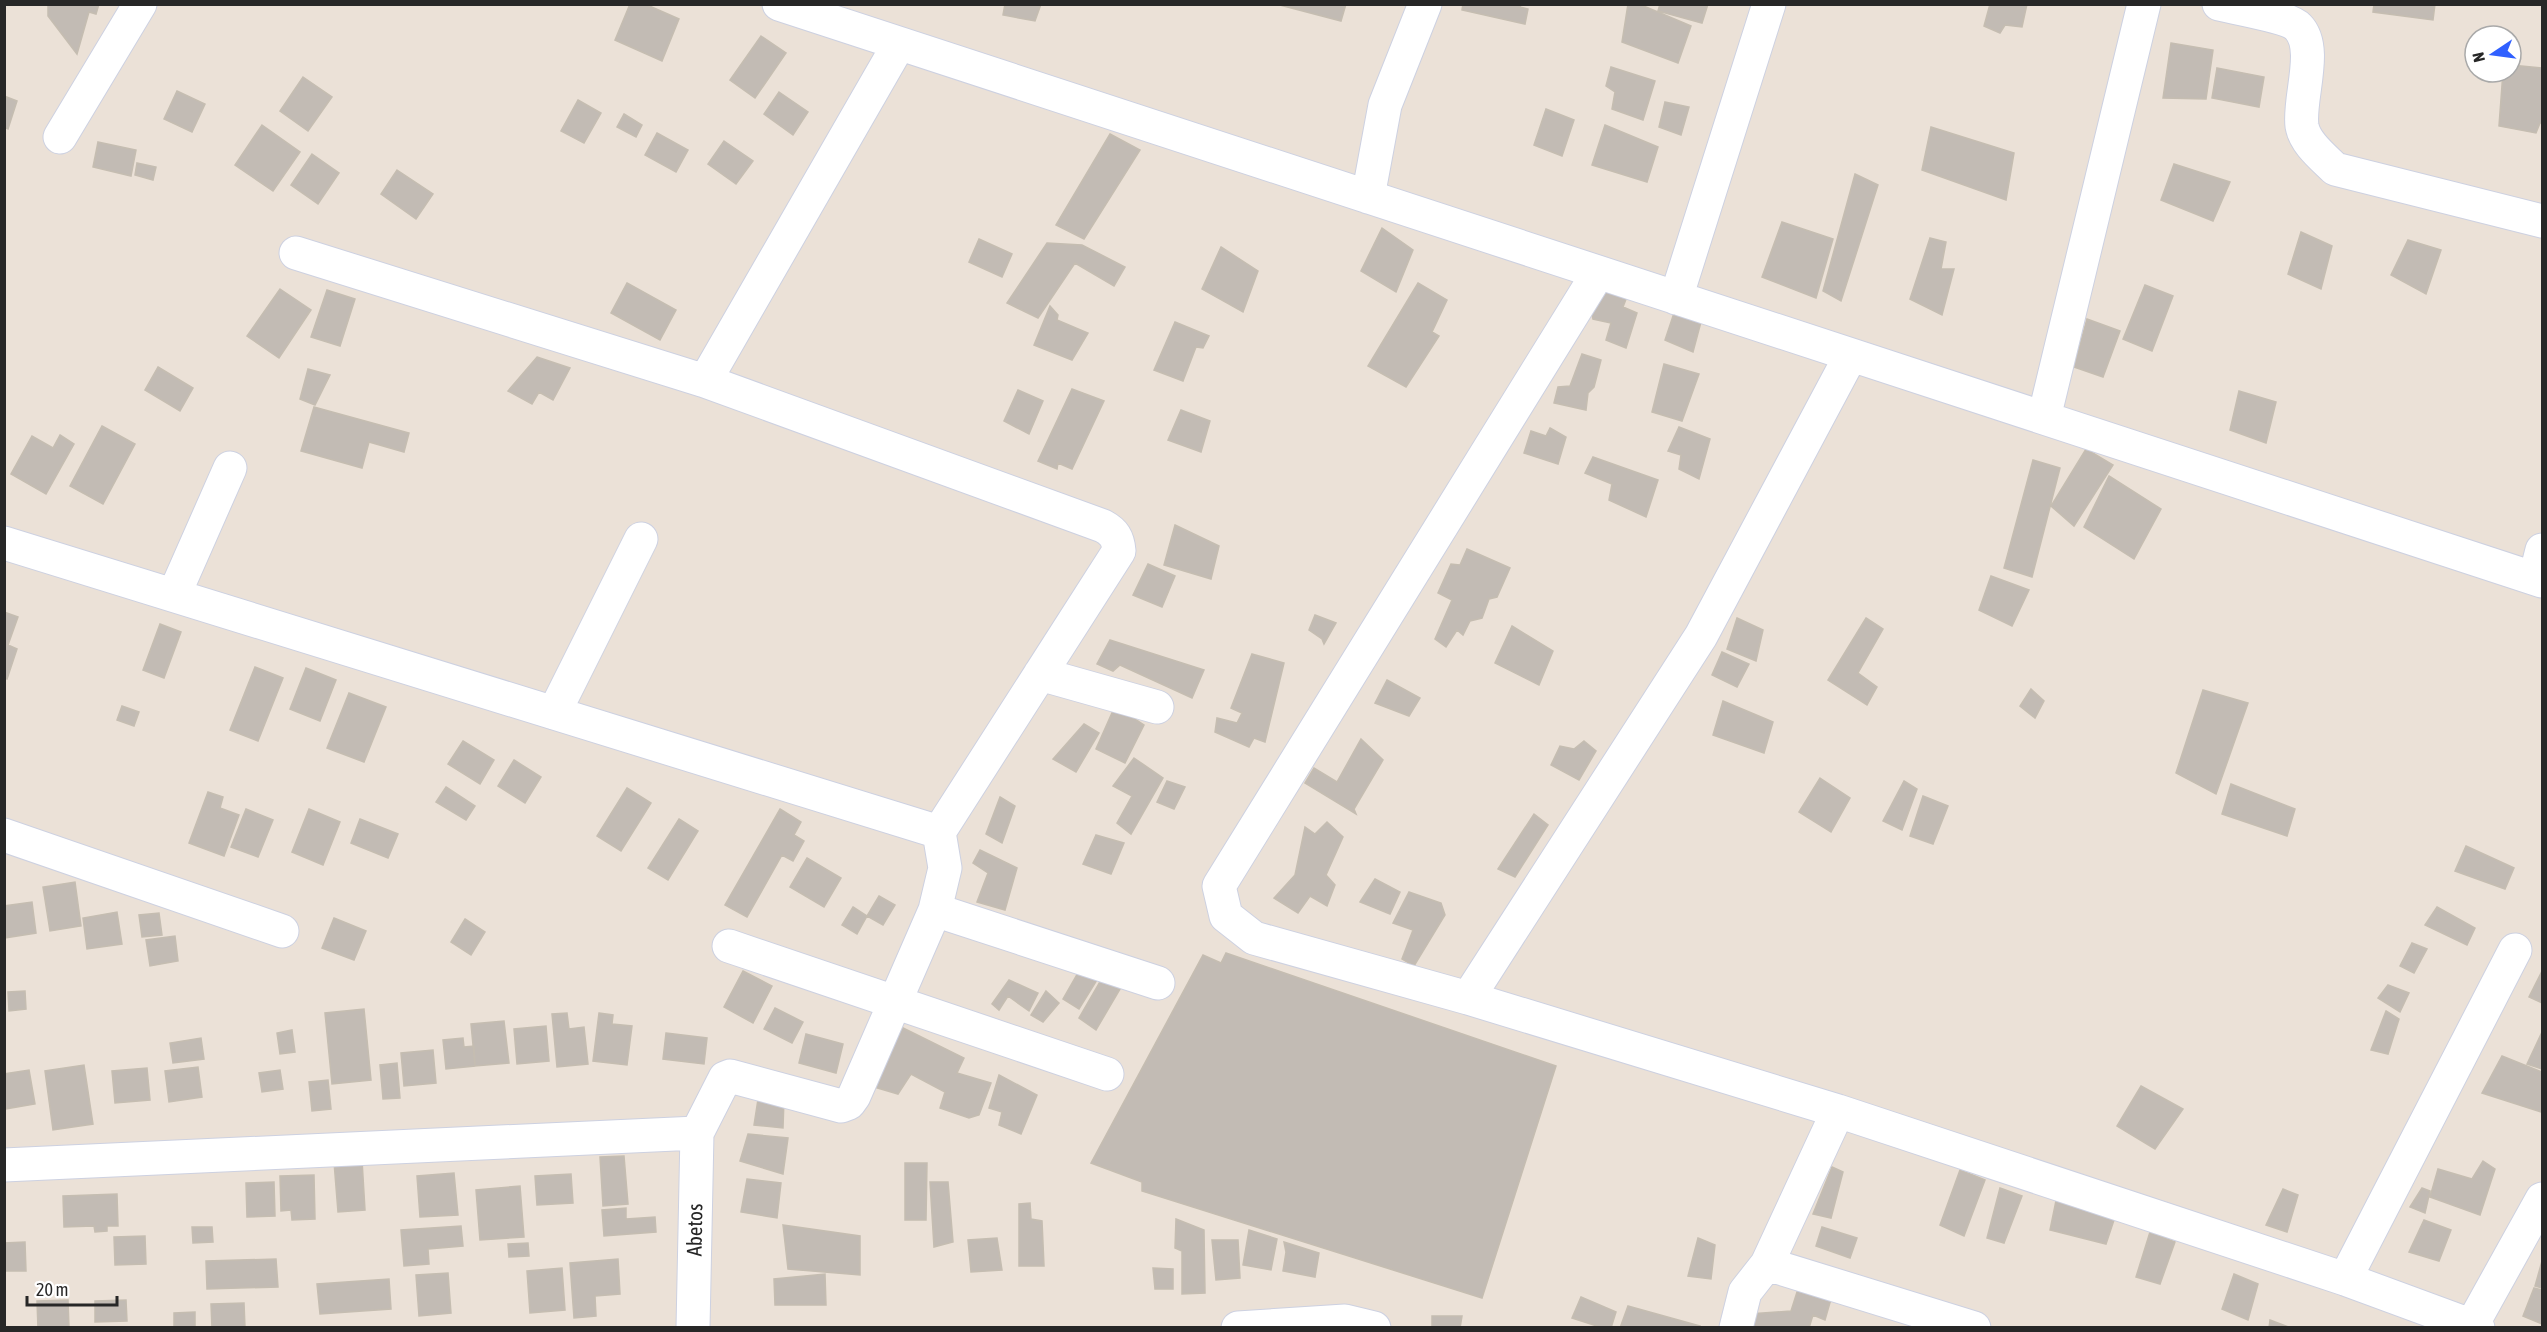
<svg xmlns="http://www.w3.org/2000/svg" width="2547" height="1332" font-family="'Asap Condensed',sans-serif">
<style>
.building{fill:#c2bbb4;stroke:#c5bdb1;stroke-width:1.5}
.lines{fill:none;stroke-linecap:round;stroke-linejoin:round}
.minor-casing{stroke:#cdd1e1;stroke-width:35}
.minor{stroke:#fff;stroke-width:33}
.labels{text-anchor:middle;stroke-width:4.5;stroke-linejoin:round;paint-order:stroke}
.street-label{font-size:21px;fill:#272727;stroke:#fff}
</style>
<rect width="100%" height="100%" fill="#ebe1d7"/>
<path class="building" d="M48 4H99L96 14 89 12 77 54 48 16Z
M630 4H645L679 19 662 61 615 40Z
M1005 4H1041L1035 21 1003 15Z
M1276 4H1346L1341 21Z
M1463 4H1521L1520 7 1528 9 1525 24 1462 10Z
M1628 4H1639L1691 26 1678 63 1622 42Z
M1660 4H1708L1702 23 1658 11Z
M1990 4H2027L2022 27 2005 25 2000 33 1984 26Z
M2374 4H2435L2433 20 2373 12Z
M761 36 786 53 755 98 730 80Z
M2171 43 2213 50 2206 99 2163 98Z
M2511 65 2542 68V123H2540L2536 133 2499 126 2503 72H2511Z
M1611 67 1655 81 1643 120 1612 109 1615 92 1606 86Z
M2217 68 2264 77 2259 107 2212 98Z
M303 77 332 97 308 131 280 111Z
M177 91 205 104 192 132 164 119Z
M779 92 808 112 793 135 764 114Z
M4 96 17 101 8 129 4 127Z
M578 100 601 113 584 143 561 131Z
M1665 102 1689 107 1681 135 1659 127Z
M1546 109 1574 120 1562 156 1534 145Z
M624 114 642 125 636 137 617 127Z
M262 125 300 152 273 191 235 165Z
M1605 125 1658 147 1647 182 1592 165Z
M1931 127 2014 153 2006 200 1922 170Z
M657 133 688 150 676 172 645 155Z
M1110 134 1140 150 1084 239 1056 225Z
M724 141 753 161 736 184 708 164Z
M98 142 136 150 131 176 93 167Z
M312 154 339 173 318 204 291 185Z
M137 163 156 167 153 180 135 175Z
M2174 164 2230 182 2213 221 2161 200Z
M397 170 433 194 416 219 381 194Z
M1855 174 1878 185 1841 301 1823 291Z
M1782 222 1833 239 1816 298 1762 277Z
M1382 228 1413 250 1396 292 1361 271Z
M2301 232 2332 246 2321 289 2288 274Z
M1930 238 1946 242 1941 269H1954L1942 315 1910 299Z
M979 239 1012 254 1002 277 969 262Z
M2408 240 2441 250 2426 294 2391 275Z
M1047 243 1082 245 1125 267 1114 286 1075 263 1038 318 1007 303Z
M1221 247 1258 271 1243 312 1202 289Z
M1600 281 1628 294 1623 307 1637 313 1626 348 1606 340 1611 323 1593 319 1590 305Z
M627 283 676 310 660 340 611 313Z
M1418 283 1447 300 1432 332 1439 336 1406 387 1368 366Z
M2145 285 2173 296 2152 351 2123 339Z
M280 289 311 310 279 358 247 336Z
M327 290 355 299 340 346 311 337Z
M1050 306 1058 315 1057 320 1088 333 1072 360 1034 345Z
M1675 310 1701 322 1693 352 1665 340Z
M2087 319 2120 331 2103 377 2074 367Z
M1175 322 1209 336 1203 348 1196 347 1183 381 1154 370Z
M1582 354 1601 360 1594 387 1588 393 1586 410 1554 403 1558 387 1570 386Z
M537 357 570 368 553 400 539 392 532 404 508 391Z
M1664 364 1699 374 1682 421 1652 412Z
M158 367 193 388 180 411 145 390Z
M308 369 330 375 315 405 300 399Z
M1072 389 1104 401 1072 469 1058 463 1057 469 1038 461Z
M1018 390 1043 401 1029 434 1004 421Z
M2239 391 2276 402 2266 443 2230 430Z
M314 407 409 433 404 452 369 442 362 468 301 451Z
M1181 410 1210 421 1201 452 1168 440Z
M102 426 135 444 103 504 70 486Z
M1679 427 1710 439 1699 479 1679 469 1681 455 1668 451Z
M1550 428 1566 437 1558 464 1524 453 1531 431 1546 436Z
M60 435 74 444 46 494 11 474 32 436 53 448Z
M2086 449 2113 465 2074 526 2051 506Z
M1593 457 1658 480 1646 517 1609 500 1612 484 1585 473Z
M2033 460 2060 468 2032 577 2004 568Z
M2109 476 2161 509 2134 559 2084 527Z
M1175 525 1219 546 1211 579 1164 565Z
M1467 549 1510 568 1497 597 1489 599 1482 618 1470 621 1463 635 1457 630 1446 647 1435 639 1452 600 1438 593 1451 564 1460 565Z
M1148 564 1175 576 1162 607 1133 595Z
M1991 576 2029 590 2012 626 1979 610Z
M4 612 18 617 8 645 17 649 7 679 4 678Z
M1315 615 1336 623 1324 644 1322 639 1309 630Z
M1737 618 1763 630 1756 661 1727 649Z
M1866 618 1883 629 1858 673 1877 687 1867 705 1828 680Z
M160 624 181 632 164 678 143 670Z
M1512 626 1553 651 1539 685 1495 663Z
M1110 640 1204 670 1192 698 1120 665 1113 671 1097 664Z
M1722 652 1749 664 1737 687 1712 675Z
M1252 654 1284 663 1265 742 1254 738 1249 747 1215 732 1217 718 1237 723 1242 713 1231 708Z
M255 667 283 678 258 741 230 730Z
M306 668 336 680 320 721 290 709Z
M1387 680 1420 698 1409 716 1375 703Z
M2031 689 2044 701 2035 718 2020 706Z
M2203 690 2248 703 2216 794 2176 773Z
M349 693 386 707 364 762 327 748Z
M1723 701 1773 722 1764 753 1713 735Z
M122 706 139 712 134 726 117 720Z
M1115 706 1144 725 1125 763 1096 749Z
M1084 724 1099 733 1076 772 1053 759Z
M1361 739 1383 760 1354 809 1356 814 1305 783 1314 768 1337 782Z
M463 741 494 760 480 784 448 764Z
M1584 741 1596 751 1579 780 1551 765 1560 746 1574 749Z
M1134 758 1163 778 1131 834 1117 823 1132 796 1113 786Z
M514 760 541 777 525 803 498 786Z
M1820 778 1850 798 1831 832 1799 812Z
M1167 781 1185 787 1174 809 1157 802Z
M1904 781 1917 789 1902 830 1883 821Z
M2231 784 2295 809 2287 836 2222 814Z
M446 787 475 806 466 820 436 802Z
M627 788 651 803 621 851 597 836Z
M208 792 223 797 220 808 239 815 224 856 189 843Z
M1923 796 1948 806 1933 844 1910 836Z
M1000 797 1015 806 1002 843 986 834Z
M246 809 273 820 258 857 231 847Z
M309 809 340 822 323 865 292 852Z
M780 809 801 822 794 835 804 841 793 861 782 855 747 917 725 905Z
M1534 814 1548 825 1515 877 1498 869Z
M360 819 398 834 388 858 351 843Z
M679 819 698 831 668 880 648 868Z
M1327 822 1343 837 1326 875 1335 885 1327 906 1310 896 1298 913 1274 898 1295 875 1305 827 1315 834Z
M1096 835 1124 843 1111 874 1083 864Z
M2466 846 2514 868 2505 889 2455 871Z
M980 850 1017 868 1005 910 977 902 988 873 973 863Z
M807 858 841 878 824 907 790 887Z
M1375 879 1400 892 1390 914 1360 902Z
M75 882 81 926 50 931 43 887Z
M1409 892 1441 903 1445 915 1414 966 1402 959 1413 930 1393 923Z
M879 896 895 905 883 925 867 916Z
M32 902 36 933 4 938V906Z
M853 907 867 916 857 934 842 925Z
M2437 907 2475 928 2467 945 2425 925Z
M117 912 122 944 87 949 83 918Z
M159 913 162 935 142 937 139 915Z
M334 918 366 931 354 960 322 948Z
M465 919 485 932 471 955 451 942Z
M175 936 178 961 150 966 146 940Z
M2412 943 2427 949 2414 973 2400 966Z
M1226 953 1556 1066 1482 1298 1142 1191V1182L1091 1163 1203 955 1221 963Z
M1083 964 1100 975 1079 1009 1063 999Z
M743 971 772 986 753 1023 724 1007Z
M2542 971V1003L2529 997Z
M1009 980 1038 993 1029 1011 1008 996 999 1010 992 1004Z
M1101 980 1120 989 1096 1030 1079 1018Z
M2388 985 2409 993 2400 1012 2378 998Z
M25 991 26 1009 9 1011 8 992Z
M1046 991 1059 1003 1043 1022 1031 1015Z
M775 1008 803 1022 792 1043 764 1029Z
M364 1009 371 1080 332 1084 325 1013Z
M2386 1011 2399 1019 2388 1054 2371 1050Z
M567 1013 569 1029 584 1027 588 1064 557 1067 552 1014Z
M599 1013 613 1015 612 1024 632 1026 627 1065 593 1061Z
M504 1021 509 1063 475 1066 471 1024Z
M893 1023 964 1058 957 1073 991 1083 979 1115 969 1118 940 1108 945 1092 911 1074 898 1094 864 1084Z
M546 1026 549 1061 517 1064 514 1029Z
M292 1030 295 1052 280 1054 277 1033Z
M2542 1032V1069L2527 1064Z
M666 1033 707 1038 704 1064 663 1059Z
M806 1034 843 1044 836 1073 799 1063Z
M201 1038 204 1059 173 1063 170 1043Z
M463 1038 464 1047 474 1046 475 1066 446 1069 443 1040Z
M433 1050 436 1083 404 1086 401 1053Z
M2502 1056 2542 1072 2541 1112 2482 1093Z
M397 1063 400 1098 383 1099 380 1065Z
M84 1065 93 1124 53 1130 45 1071Z
M198 1067 202 1097 169 1102 165 1071Z
M147 1068 150 1100 115 1103 112 1071Z
M29 1070 35 1104 5 1109 4 1074Z
M280 1070 283 1089 262 1092 259 1073Z
M999 1075 1037 1095 1021 1134 999 1125 1002 1112 989 1108Z
M328 1080 331 1109 312 1111 309 1082Z
M2141 1086 2183 1109 2155 1149 2117 1126Z
M759 1093 784 1099 783 1128 754 1125Z
M748 1134 788 1138 783 1174 740 1161Z
M624 1156 628 1204 603 1206 600 1157Z
M362 1160 365 1210 338 1212 334 1162Z
M2483 1161 2495 1169 2480 1215 2430 1197 2438 1169 2472 1179Z
M905 1163H927L926 1220H905Z
M1832 1167 1843 1172 1831 1218 1813 1214Z
M1960 1170 1985 1180 1964 1236 1940 1225Z
M454 1173 458 1215 420 1217 417 1176Z
M571 1174 573 1203 537 1205 535 1176Z
M314 1175 315 1219 292 1220 291 1210 281 1211 280 1176Z
M747 1179 781 1183 777 1218 741 1212Z
M274 1182 275 1216 247 1217 246 1183Z
M930 1182H948L953 1242 934 1247Z
M520 1186 524 1237 480 1240 476 1190Z
M2000 1188 2022 1196 2004 1243 1987 1238Z
M2422 1188 2430 1191 2425 1213 2410 1207Z
M2283 1189 2298 1195 2287 1232 2266 1225Z
M2058 1191 2117 1211 2106 1244 2050 1230Z
M117 1194 118 1226H107V1231L95 1232 94 1226 64 1227 63 1196Z
M1030 1203 1031 1219 1042 1221 1044 1266H1019V1204Z
M626 1208V1219L655 1217 656 1232 604 1236 602 1210Z
M1176 1219 1204 1230 1205 1293 1182 1294V1251L1175 1248Z
M2424 1220 2451 1230 2439 1261 2409 1252Z
M783 1225 860 1236V1275L788 1269Z
M461 1226 463 1246 428 1249 429 1264 404 1266 401 1230Z
M192 1227H212L213 1242 193 1243Z
M1822 1227 1857 1238 1850 1258 1816 1246Z
M1249 1230 1277 1239 1271 1270 1243 1265Z
M2150 1232 2175 1242 2160 1284 2136 1277Z
M145 1236 146 1264 115 1265 114 1237Z
M997 1238 1002 1270 971 1272 968 1240Z
M1698 1238 1715 1245 1711 1279 1688 1276Z
M1212 1240H1238L1240 1278 1216 1280Z
M25 1242 26 1271H4V1243Z
M1284 1242 1319 1253 1315 1277 1283 1271 1286 1252Z
M528 1243 529 1256 509 1257 508 1244Z
M276 1259 278 1287 207 1289 206 1261Z
M618 1259 620 1294 595 1296 596 1316 574 1318 570 1263Z
M2542 1261V1288L2535 1286Z
M562 1268 565 1310 530 1313 527 1271Z
M1153 1268 1173 1269V1289H1155Z
M448 1273 451 1313 419 1316 416 1275Z
M825 1274 826 1305H775L774 1279Z
M2234 1274 2258 1284 2248 1320 2222 1309Z
M389 1279 391 1309 320 1314 317 1284Z
M2534 1288 2542 1290V1324L2523 1316Z
M1798 1289 1831 1299 1825 1320 1813 1315 1809 1328H1746L1749 1314 1791 1311Z
M1581 1297 1616 1312 1611 1328H1603L1572 1318Z
M68 1300 69 1328H38L37 1301Z
M126 1300 127 1321 95 1322V1301Z
M244 1303 245 1328H212L211 1304Z
M1628 1306 1700 1326 1699 1328H1620Z
M195 1312V1328H174V1313Z
M1432 1316H1462L1460 1328H1432Z
M2270 1320 2291 1328H2269Z"/>
<g class="lines">
<g class="minor-casing">
<path id="minor" d="M779 4 2542 581
M2219 4C2235 8 2289 17 2298 27 2319 48 2298 99 2302 126 2305 143 2323 157 2335 169L2542 221
M60 137 140 4
M1368 197 1385 105 1425 4
M296 253 705 381 1103 526C1114 532 1118 538 1119 551L939 832 945 868 935 910 854 1096 849 1103 841 1106 730 1076 725 1078 697 1133 693 1328
M1598 273 1219 886 1226 916 1254 938 1468 998 1838 1111 2345 1279 2478 1328
M1676 298 1769 4
M705 381 899 44
M2044 418 2144 4
M4 543 939 832
M2535 578 2542 550
M174 595 230 468
M1040 674 1157 707
M554 713 641 539
M4 835 282 931
M935 910 1158 983
M729 946 1107 1074
M1468 998 1701 636 1851 355
M4 1165 697 1133
M1767 1264 1974 1328
M2345 1279 2515 950
M2472 1325 2542 1199
M1238 1328 1345 1321 1374 1328
M1736 1328 1745 1292 1767 1264 1838 1111"/>
</g>
<use href="#minor" class="minor"/>
</g>
<g class="labels">
<g class="street-label">
<text transform="translate(695 1230) rotate(-89)" y="7">Abetos</text>
</g>
</g>
<rect width="2547" height="1332" fill="none" stroke="#272727" stroke-width="12"/>
<g transform="translate(2493 54) rotate(257)"><circle r="28" fill="#ffffff" stroke="#a9a9a9" stroke-width="1.5"/>
<path d="M0-4.5L10 22L0 15L-10 22Z" fill="#3060ff"/>
<text y="-9" font-size="16" font-weight="bold" text-anchor="middle" fill="#272727">N</text>
</g>
<path d="M27 1296v9h90v-9" fill="none" stroke="#272727" stroke-width="3"/>
<text x="36" y="1296" font-size="18" fill="#272727" stroke="#ffffff" stroke-width="4.5" paint-order="stroke">20 m</text>
</svg>
